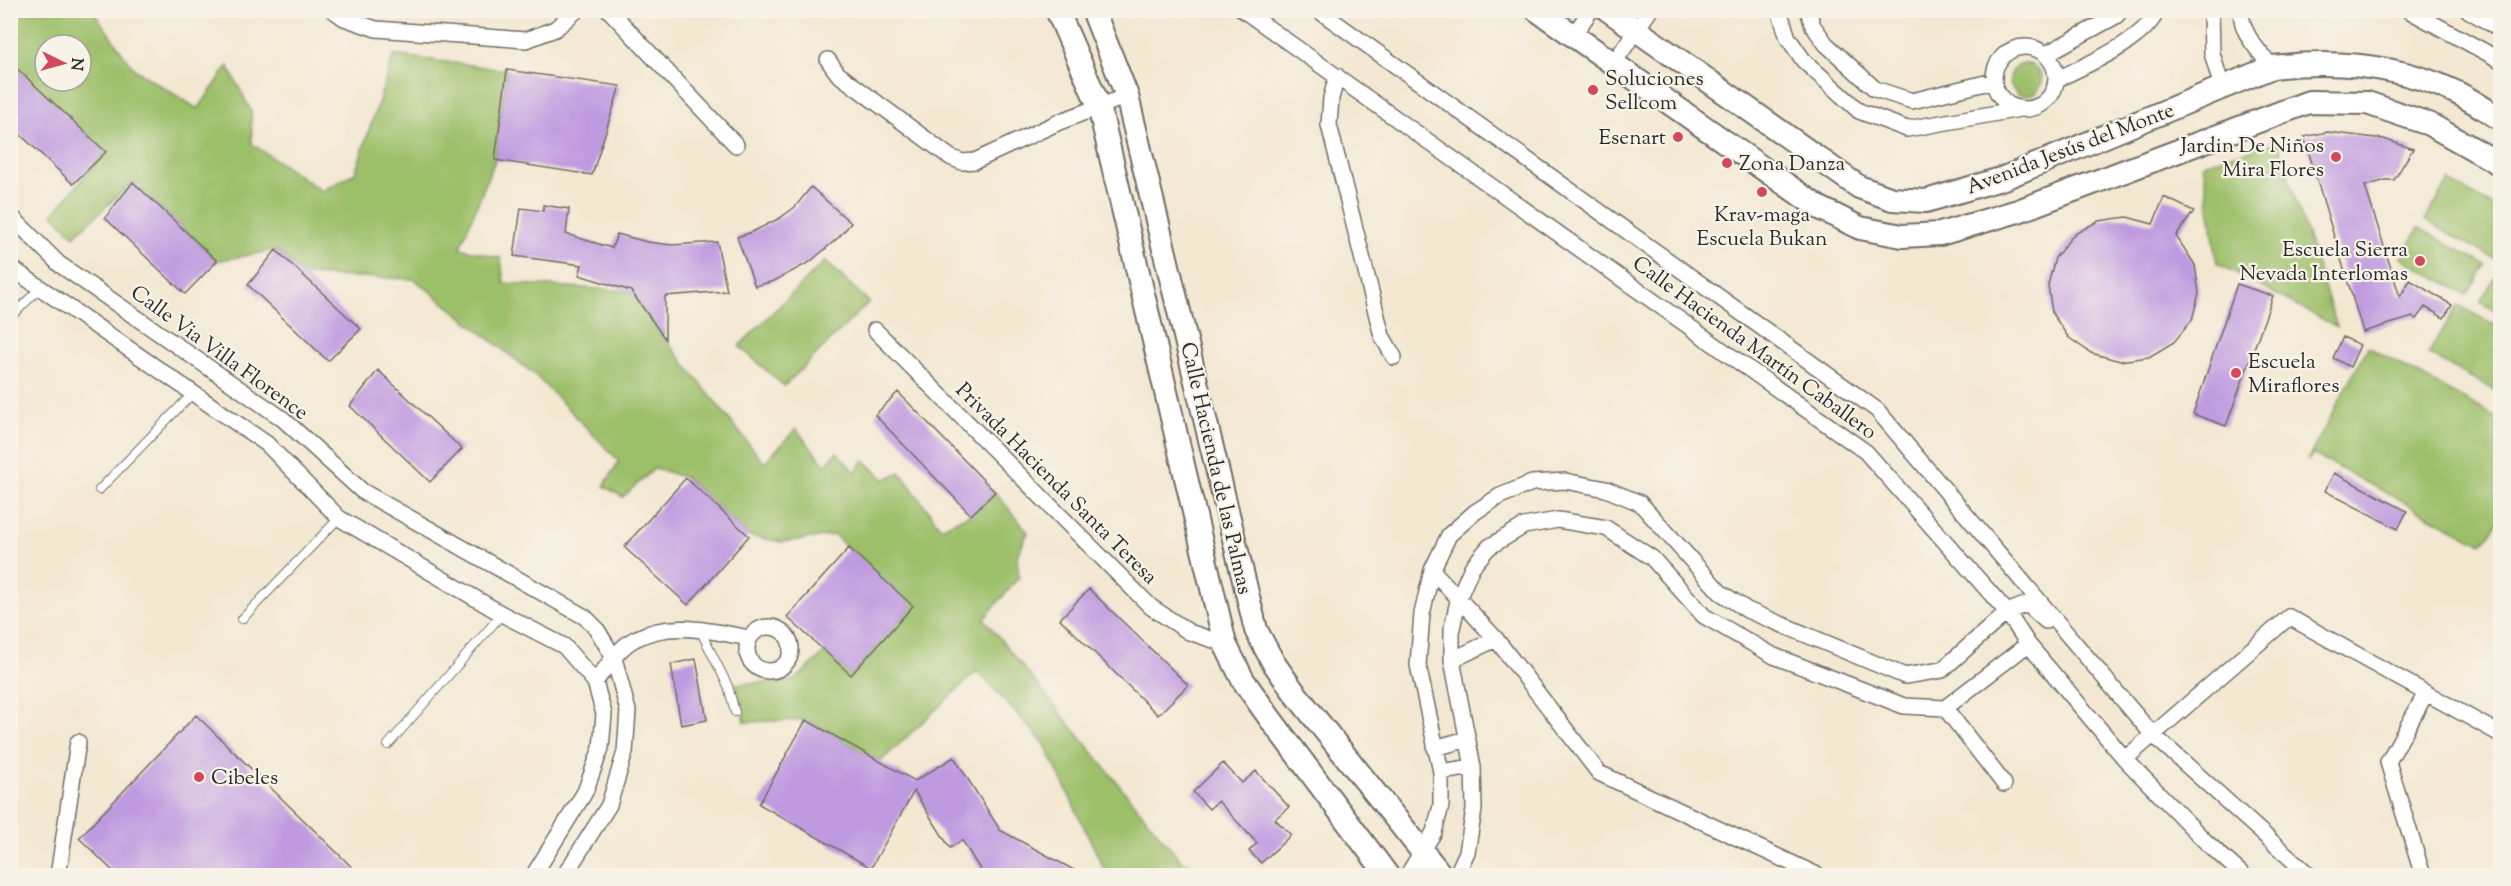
<svg xmlns="http://www.w3.org/2000/svg" width="2511" height="886" font-family="'Sorts Mill Goudy',serif">
<style>
.green{fill:#9cbf69;stroke:#64754a;stroke-width:1.5;fill-rule:evenodd}
.building{fill:#c09ae0}
.lines{fill:none;stroke-linecap:round;stroke-linejoin:round}
.service-casing{stroke:#716d65;stroke-width:10}
.minor-casing{stroke:#716d65;stroke-width:18}
.secondary-casing{stroke:#716d65;stroke-width:26}
.service{stroke:#fff;stroke-width:8}
.minor{stroke:#fff;stroke-width:15}
.secondary{stroke:#fff;stroke-width:22}
.poi-dot{fill:#d1495b;stroke:#f7f3e8;stroke-width:2}
.labels{text-anchor:middle;stroke-width:4.5;stroke-linejoin:round;paint-order:stroke}
.poi-label{font-size:21px;fill:#2b2b2b;stroke:#f7f3e8;text-anchor:start}
.street-label{font-size:21px;fill:#2b2b2b;stroke:#f7f3e8}
</style>
<rect width="100%" height="100%" fill="#f7f3e8"/>
<filter id="ink" filterUnits="userSpaceOnUse"><feTurbulence type="fractalNoise" baseFrequency=".0167" numOctaves="2"/><feDisplacementMap in="SourceGraphic" scale="12" xChannelSelector="R" yChannelSelector="G"/><feConvolveMatrix kernelMatrix="1 2 1 2 8 2 1 2 1" color-interpolation-filters="sRGB"/></filter>
<filter id="wash" filterUnits="userSpaceOnUse"><feTurbulence type="fractalNoise" baseFrequency=".008" numOctaves="4" result="noise"/><feDisplacementMap in="SourceGraphic" scale="24" xChannelSelector="R" yChannelSelector="G"/><feGaussianBlur stdDeviation="1.35" result="paint"/><feColorMatrix in="noise" values="0 0 0 0 0 0 0 0 0 0 0 0 0 0 0 0 0 1.4 0 .05"/><feComposite in="paint" operator="in"/></filter>
<g filter="url(#wash)">
<rect width="100%" height="100%" fill="#f3e8d2"/>
<path class="green" d="M11 11H93L134 69 198 109 228 66 251 111 252 144 322 191 355 173 394 55 507 70 495 160 460 248 501 258 504 283 631 291 665 339 764 463 796 429 825 465 837 452 855 472 864 460 884 480 900 472 941 528 974 512 995 492 1028 532 1017 556 1019 577 984 619 1181 861 1213 875H1107L1044 743 977 671 880 762 806 720 745 722 736 684 795 680 825 652 851 675 912 606 834 535 782 542 749 536 686 478 655 468 623 497 604 486 619 461 535 375 414 279 304 275 276 250 217 261 133 182 74 236 53 214 105 152 11 88V52L18 43 11 36ZM45 45H81V81H45Z
M2010 80a16 16 0 1 1 32 0a16 16 0 1 1-32 0Z
M2277 142 2337 327 2217 263 2203 163Z
M2449 181 2500 210V262L2425 220Z
M2419 228 2486 265 2467 295 2401 258Z
M825 261 869 302 784 386 739 346Z
M2495 277 2500 280V313L2480 302Z
M2458 305 2500 328V393L2428 354Z
M2368 347 2500 419V520L2482 544 2313 454 2307 461Z"/>
<g id="blocks">
<path class="building" d="M10 62 106 152 73 184 10 125Z
M507 70 620 86 592 175 495 160Z
M2327 132 2384 139 2413 149 2394 180H2386L2365 186 2400 297 2410 280 2452 305 2444 318 2425 307 2416 319 2413 317 2363 332 2304 137Z
M133 182 217 261 185 294 105 218Z
M811 187 851 223 839 237 810 262 774 281 755 286 737 237 752 232 780 218 795 207Z
M2164 197 2194 211 2176 236 2195 265 2199 293 2192 320 2174 342 2149 357 2120 361 2091 353 2068 337 2052 313 2048 285 2055 258 2073 235 2098 221 2127 217 2153 224Z
M543 205 569 209 566 234 612 248 617 234 647 242 672 245 717 242 727 291 665 296V339L631 291 579 275 582 265 514 256 521 208 543 211Z
M276 250 361 329 328 361 248 285Z
M2237 284 2273 296 2226 426 2193 414Z
M2343 337 2360 345 2350 367 2333 358Z
M378 370 462 449 430 482 350 406Z
M898 392 995 492 971 515 875 415Z
M2334 473 2407 511 2398 529 2325 491Z
M686 478 749 536 688 605 624 547Z
M849 548 913 606 851 675 787 617Z
M1089 589 1188 685 1158 715 1060 619Z
M696 659 707 720 681 725 671 664Z
M196 715 361 876H118L79 838Z
M806 720 915 781 954 757 1000 830 1085 876H984L962 840 950 848 914 791 871 868 759 804Z
M1223 763 1242 783 1256 771 1289 807 1275 819 1291 835 1261 863 1249 851 1257 843 1218 801 1209 809 1193 792Z"/>
</g>
</g>
<g filter="url(#ink)">
<use href="#blocks" fill-opacity="0" stroke="#716d65" stroke-width="1.5"/>
<g class="lines">
<g class="service-casing">
<path id="service" d="M10 318 40 288
M99 490 193 393
M242 619 339 518
M700 630 728 686 735 712
M388 745 502 614"/>
</g>
<g class="minor-casing">
<path id="minor" d="M333 10 344 18 376 29 526 40 555 29 577 10
M609 10 736 145
M1243 10 1866 452 2007 612 2028 644 2125 759 2206 842 2244 876
M1318 10 1877 410 2152 734 2310 876
M1779 10 1788 38 1804 61 1859 111 1907 129 2020 109
M1808 10 1813 26 1826 44 1875 89 1912 101 1994 81
M2211 10 2212 53 2222 88
M2241 10C2241 34 2258 50 2272 67
M2408 10 2500 60
M2468 10 2500 29
M1572 37 1591 10
M1994 78a31 31 0 1 1 62 0a31 31 0 1 1-62 0Z
M2046 54 2116 16 2121 10
M828 60 838 74 950 157 962 162 975 161 1059 122 1127 96
M1613 64 1650 10
M1337 76 1331 98 1329 125 1382 336 1394 357
M2056 80C2085 65 2146 41 2157 10
M10 215 59 264 283 419 362 491 585 617 596 628 614 658 628 711 625 752 609 805 564 876
M10 267 267 444 339 518 502 614 564 646 595 682 604 714 601 748 585 792 533 876
M875 330 1151 607 1189 632 1225 644
M1432 570 1496 639 1599 773 1819 876
M747 649a22 22 0 1 1 44 0a22 22 0 1 1-44 0Z
M1452 660 1496 639
M595 682C606 668 619 647 635 639 670 620 712 631 749 638
M1945 708 2004 784
M1435 748 1467 739
M2125 759 2289 617 2500 734
M1441 772 1473 767
M58 876 78 742
M1407 876 1434 832 1441 806V772L1418 665 1422 614 1432 570 1449 535 1475 512 1500 496 1532 483 1565 481 1606 489 1640 503 1720 592 1747 610 1905 676 1942 670 2007 612 2027 604 2046 621
M1456 876 1467 852 1474 810 1473 767 1452 660V628L1459 597 1472 567 1489 547 1524 526 1558 520 1606 528 1652 558 1704 616 1774 656 1904 706 1945 708 2028 644
M2423 876 2388 762 2426 693"/>
</g>
<g class="secondary-casing">
<path id="secondary" d="M1057 10 1099 106 1225 644 1243 680 1269 717 1388 876
M1093 10 1127 96 1256 630 1273 662 1294 692 1442 876
M1537 10 1818 207 1860 228 1902 236 1940 234 2018 211 2309 102 2367 103 2429 124 2500 164
M1608 10 1859 187 1892 199 1926 201 2004 178 2272 67C2334 60 2395 64 2453 91 2469 98 2485 109 2500 119"/>
</g>
<use href="#service" class="service"/>
<use href="#minor" class="minor"/>
<use href="#secondary" class="secondary"/>
</g>
</g>
<g class="poi-dot">
<circle cx="1593" cy="90" r="6"/>
<circle cx="1678" cy="137" r="6"/>
<circle cx="2336" cy="157" r="6"/>
<circle cx="1727" cy="163" r="6"/>
<circle cx="1762" cy="192" r="6"/>
<circle cx="2420" cy="261" r="6"/>
<circle cx="2236" cy="373" r="6"/>
<circle cx="199" cy="777" r="6"/>
</g>
<g class="labels">
<g class="poi-label">
<text x="1605" y="85">Soluciones<tspan x="1605" dy="24">Sellcom</tspan></text>
<text x="1666" y="144" text-anchor="end">Esenart</text>
<text x="2324" y="152" text-anchor="end">Jardin De Niños<tspan x="2324" dy="24">Mira Flores</tspan></text>
<text x="1739" y="170">Zona Danza</text>
<text x="1762" y="221" text-anchor="middle">Krav-maga<tspan x="1762" dy="24">Escuela Bukan</tspan></text>
<text x="2408" y="256" text-anchor="end">Escuela Sierra<tspan x="2408" dy="24">Nevada Interlomas</tspan></text>
<text x="2248" y="368">Escuela<tspan x="2248" dy="24">Miraflores</tspan></text>
<text x="211" y="784">Cibeles</text>
</g>
<g class="street-label">
<text transform="translate(2070 148) rotate(-21)" y="7">Avenida Jesús del Monte</text>
<text transform="translate(1755 347) rotate(36)" y="7">Calle Hacienda Martín Caballero</text>
<text transform="translate(220 352) rotate(36)" y="7">Calle Via Villa Florence</text>
<text transform="translate(1217 468) rotate(77)" y="7">Calle Hacienda de las Palmas</text>
<text transform="translate(1057 483) rotate(45)" y="7">Privada Hacienda Santa Teresa</text>
</g>
</g>
<rect width="2511" height="886" fill="none" stroke="#f7f3e8" stroke-width="36"/>
<g transform="translate(63 63) rotate(95)"><circle r="28" fill="#f7f3e8" stroke="#a5a39c" stroke-width="1.5"/>
<path d="M0-4.5L10 22L0 15L-10 22Z" fill="#d1495b"/>
<text y="-9" font-size="16" font-weight="bold" text-anchor="middle" fill="#2b2b2b">N</text>
</g>
</svg>
